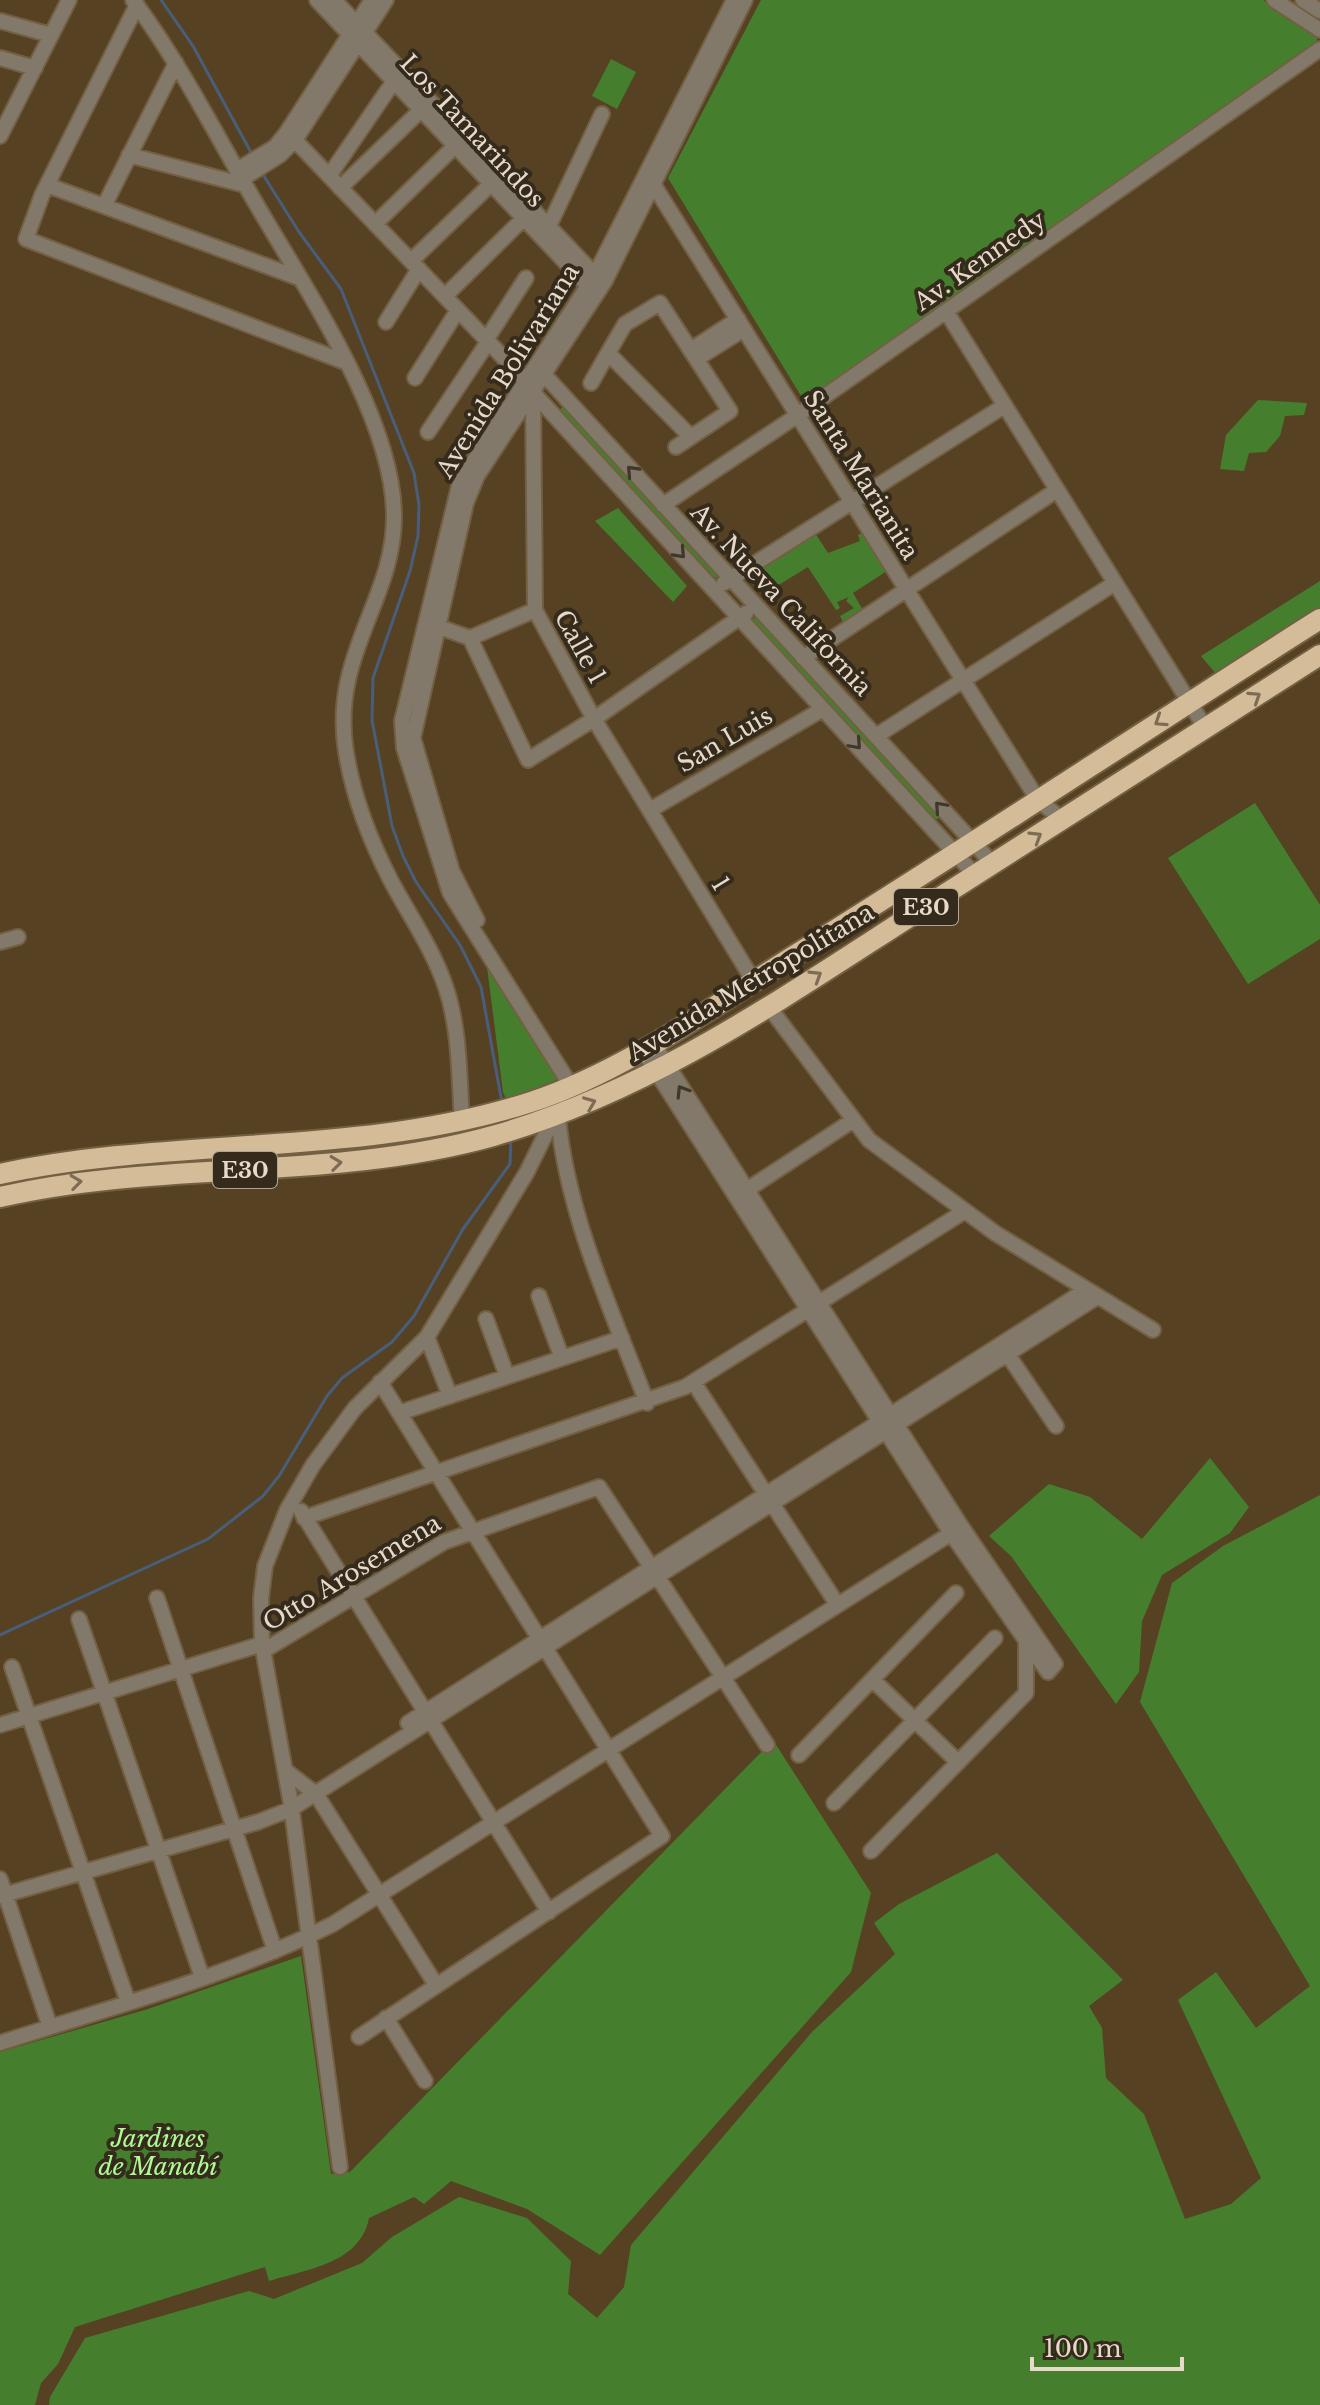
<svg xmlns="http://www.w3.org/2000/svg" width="1320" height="2405" font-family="'Libre Baskerville',serif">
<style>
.green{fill:#457f2e}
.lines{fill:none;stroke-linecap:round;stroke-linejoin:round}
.stream{stroke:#485e7b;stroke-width:3}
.minor-casing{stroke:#736043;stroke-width:18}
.highway-casing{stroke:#736043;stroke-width:24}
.minor{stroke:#82796a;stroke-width:14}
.highway{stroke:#d4bc99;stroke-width:20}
.oneway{stroke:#403729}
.oneway2{stroke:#7c6c55}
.labels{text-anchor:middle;stroke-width:8;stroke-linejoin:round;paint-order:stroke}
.shield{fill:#342b1d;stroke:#b1a695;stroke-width:2}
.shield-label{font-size:22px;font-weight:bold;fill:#e7dac9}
.street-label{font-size:24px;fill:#e7dac9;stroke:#342b1d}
.park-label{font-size:24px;font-style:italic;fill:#aefa93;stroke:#342b1d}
</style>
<rect width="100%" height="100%" fill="#564222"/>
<path class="green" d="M761 0H1263L1317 38 1316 49 806 404 668 178Z
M611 59 636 72 617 109 592 96Z
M1258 400 1307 403 1304 415 1285 416 1280 436 1266 452 1249 453 1244 471 1220 469 1226 435Z
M563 406 719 575 718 577 715 578 559 411Z
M618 508 687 586 673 602 595 521Z
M867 530 890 569 853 593 864 612 845 626 840 616 854 608 846 601 849 597 837 602 840 608 836 610 808 567 767 592 752 574 815 533 828 553 860 541 858 535Z
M1320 581V610L1217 675 1201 656Z
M755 617 939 816V818L935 820 752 621Z
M1255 803 1320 905V939L1248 984 1168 858Z
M486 959 558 1079 507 1101 503 1092Z
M1210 1458 1249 1507 1230 1533 1162 1575 1142 1621 1139 1672 1116 1704 1011 1556 989 1536 1049 1484 1090 1497 1142 1539Z
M1320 1495V2405H49L50 2397 85 2338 249 2291 274 2299 362 2263 392 2237 459 2197 527 2218 571 2261 568 2294 597 2318 624 2287 631 2245 812 2032 895 1954 874 1923 899 1904 997 1853 1123 1980 1089 2006 1102 2028 1106 2078 1144 2114 1185 2219 1231 2204 1261 2178 1178 2000 1216 1972 1256 2028 1310 1986 1140 1702 1172 1583 1223 1546Z
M773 1740 871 1893 851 1972 600 2255 527 2209 451 2181 424 2204 414 2197 369 2218C360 2264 307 2269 269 2281L265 2267 75 2327 58 2364 41 2383 35 2405H0V2052L148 2009 301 1956 331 2174 350 2172Z"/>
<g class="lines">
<path class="stream" d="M161 0 193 46 253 156
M262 173 299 232 341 289 414 473 419 505 418 536 410 571 373 678 372 720 392 826 403 856 416 882 460 945 481 987 502 1103
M0 1635 208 1539 263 1496 279 1476 327 1396 342 1378 392 1342 414 1316 463 1229 510 1164 511 1138"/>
<g class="minor-casing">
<path id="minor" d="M133 0C177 59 211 125 247 188 297 277 393 412 394 515 395 600 330 654 346 752 353 796 370 840 390 879 409 915 433 949 446 988 460 1030 459 1077 462 1121
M317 0 588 286 594 284
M334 0 595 275 596 283
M1274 0 1320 30
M1303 0 1320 11
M137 5 42 195 26 239 345 362
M0 21 51 35
M0 58 35 68
M287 132 526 381
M0 136 69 0
M129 155 245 185
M237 170 275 147 287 132 372 0
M329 176 394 81
M242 179 280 155 295 140 386 0
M650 179 1038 800 1063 820
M47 185 299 278
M340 188 421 110
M104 206 176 63
M375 224 455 146
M549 226 602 114
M411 261 491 184
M445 296 524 218
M660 303 730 411 691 437 608 353 625 324Z
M946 311 1206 729
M386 322 419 269
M486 340 526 278
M692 349 738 319
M698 358 744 329
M539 369 993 864
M415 378 458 310
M591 383 608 353
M528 387 975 875
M533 393 535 610 594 719 753 980
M428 432 488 342
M676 447 691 437
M663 505 798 415 1320 49
M724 583 1004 406
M431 624 470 638 528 760 594 719 746 613
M470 638 535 610
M803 658 1057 490
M876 736 1115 583
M650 810 823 709
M477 920 452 871 413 738 466 503 477 476 605 281 745 0
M0 942 18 937
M769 1007 869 1140 995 1233 1153 1330
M643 1051 951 1533 1048 1672 1055 1664 961 1526 654 1044
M571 1086 450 893 404 748 402 721 460 482 595 275 734 0
M558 1116C567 1215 612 1311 647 1403
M739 1195 852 1121
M539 1296 562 1358
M486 1319 507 1376
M427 1337 450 1396
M1004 1349 1056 1426
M694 1383 837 1604
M399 1413 622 1338
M301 1511 549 1912
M304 1518 685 1387 965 1211
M157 1598 275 1951
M79 1619 202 1977
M263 1651 444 1542 599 1487 767 1745
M12 1667 128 2002
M873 1680 958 1762
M408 1723 1086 1290
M0 1725 262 1644
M799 1755 956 1593
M286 1771 316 1794 436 1985
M834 1803 995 1638
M871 1851 1026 1693V1641
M0 1879 50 2027
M0 1896 258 1822 291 1809 1097 1297
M386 2018 425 2081
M359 2037 662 1836 380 1382
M0 2043C111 2007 228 1977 333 1924L958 1529
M340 2167 291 1804 262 1644 261 1598 265 1566 287 1510 313 1465 355 1408 427 1337 527 1172 554 1117"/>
</g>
<g class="highway-casing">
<path id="highway" d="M0 1174C175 1136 358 1158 531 1102 628 1070 714 1005 800 952 975 843 1146 729 1320 619
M0 1197C162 1160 332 1181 493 1136 646 1092 774 1004 906 919 1044 831 1182 743 1320 655"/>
</g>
<use href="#minor" class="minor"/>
<use href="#highway" class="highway"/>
</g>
<defs><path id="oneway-chevron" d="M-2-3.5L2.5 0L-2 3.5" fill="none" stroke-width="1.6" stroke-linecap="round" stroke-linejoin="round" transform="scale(2)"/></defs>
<g class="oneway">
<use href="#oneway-chevron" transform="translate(632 471) rotate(-133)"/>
<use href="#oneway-chevron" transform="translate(680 553) rotate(47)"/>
<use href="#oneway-chevron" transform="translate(856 744) rotate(48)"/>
<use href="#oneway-chevron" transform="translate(940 807) rotate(-132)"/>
<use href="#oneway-chevron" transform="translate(682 1091) rotate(-122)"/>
</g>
<g class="oneway2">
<use href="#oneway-chevron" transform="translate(1255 697) rotate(-33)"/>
<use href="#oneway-chevron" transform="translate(1160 721) rotate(147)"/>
<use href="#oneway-chevron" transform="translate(1036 837) rotate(-32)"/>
<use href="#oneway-chevron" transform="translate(816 976) rotate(-32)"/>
<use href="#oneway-chevron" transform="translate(590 1103) rotate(-22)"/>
<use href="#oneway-chevron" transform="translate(336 1163) rotate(-7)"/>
<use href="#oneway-chevron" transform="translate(76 1182) rotate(-7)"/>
</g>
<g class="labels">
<g class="shield">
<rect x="894" y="889" width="64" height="36" rx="6"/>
<rect x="213" y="1152" width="64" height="36" rx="6"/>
</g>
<g class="shield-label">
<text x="926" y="915">E30</text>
<text x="245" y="1178">E30</text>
</g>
<g class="street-label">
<text transform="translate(472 131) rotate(47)" y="8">Los Tamarindos</text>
<text transform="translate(980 261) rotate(-35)" y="8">Av. Kennedy</text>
<text transform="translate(508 371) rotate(-58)" y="8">Avenida Bolivariana</text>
<text transform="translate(861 475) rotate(58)" y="8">Santa Marianita</text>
<text transform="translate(781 600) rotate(47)" y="8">Av. Nueva California</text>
<text transform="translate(580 647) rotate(61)" y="8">Calle 1</text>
<text transform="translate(725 740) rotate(-30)" y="8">San Luis</text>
<text transform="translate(720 884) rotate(59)" y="8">1</text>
<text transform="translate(751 983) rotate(-31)" y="8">Avenida Metropolitana</text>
<text transform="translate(352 1573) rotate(-31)" y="8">Otto Arosemena</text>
</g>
<g class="park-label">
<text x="158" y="2147">Jardines<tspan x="158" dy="28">de Manabí</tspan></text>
</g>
</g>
<path d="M1032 2357v12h150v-12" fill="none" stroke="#e7dac9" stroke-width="4"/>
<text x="1044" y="2357" font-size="24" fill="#e7dac9" stroke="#342b1d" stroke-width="6" paint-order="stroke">100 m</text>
</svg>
